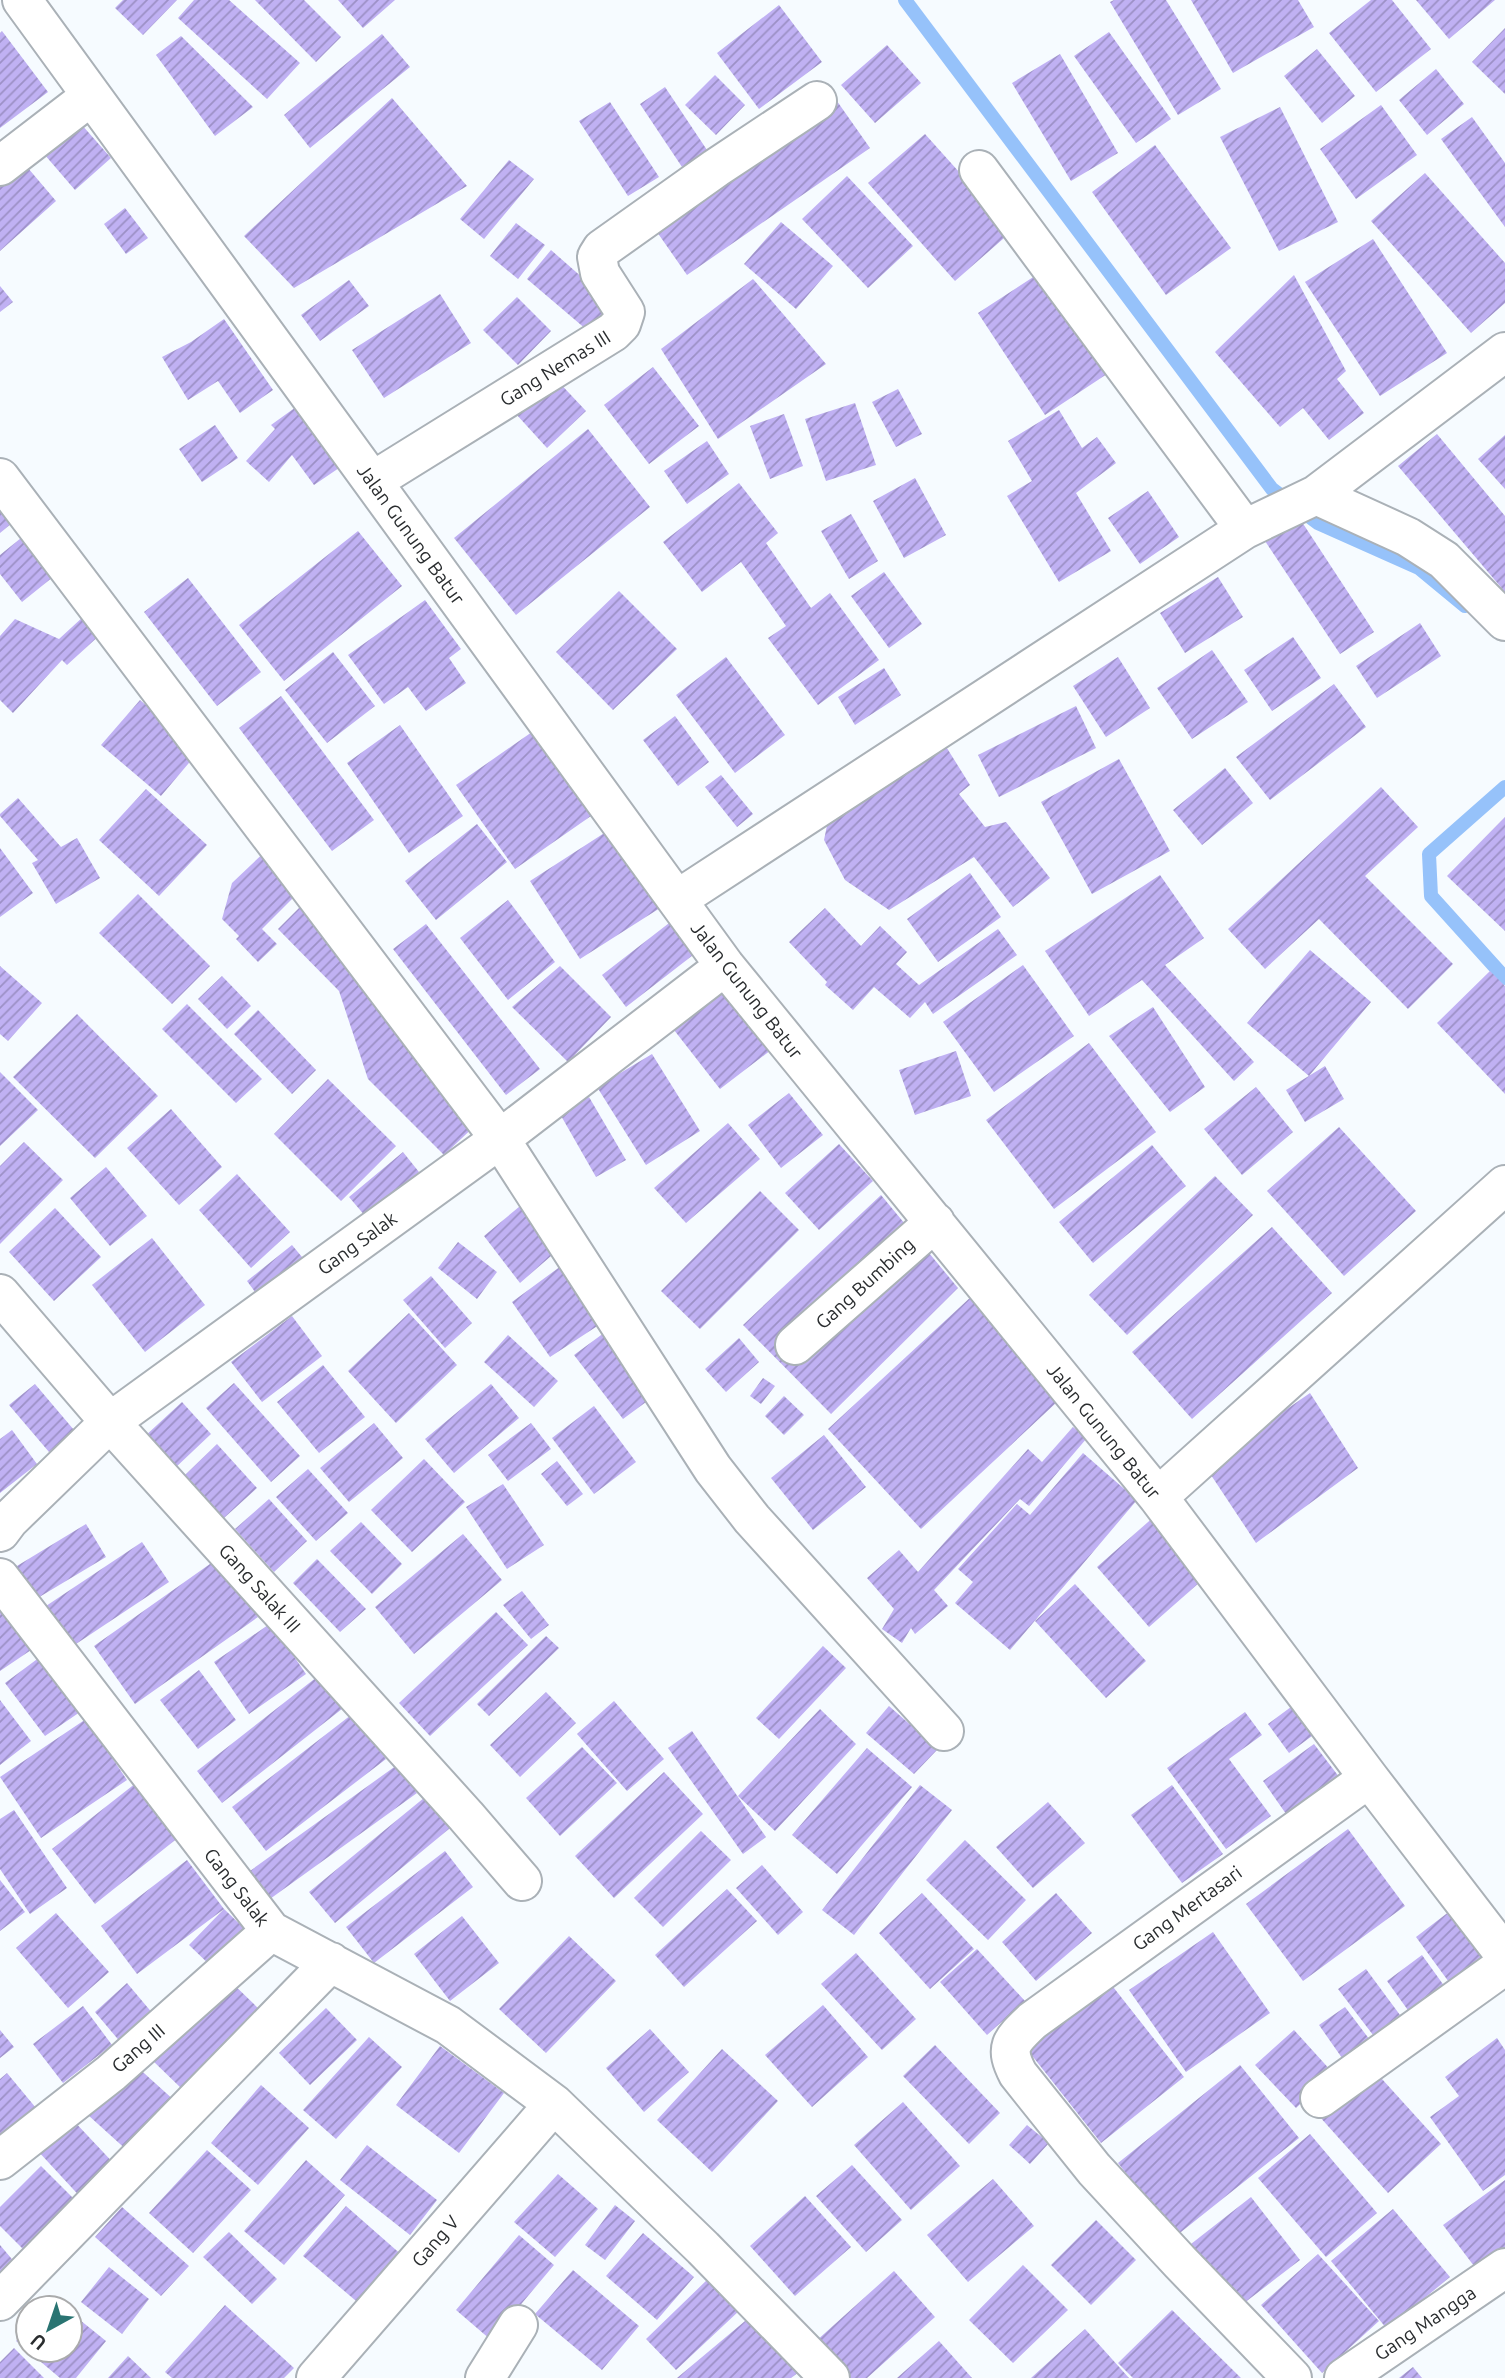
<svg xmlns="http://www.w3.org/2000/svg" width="1505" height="2378" font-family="Ubuntu,sans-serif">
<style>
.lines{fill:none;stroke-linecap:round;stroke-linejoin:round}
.stream{stroke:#96c2fa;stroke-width:14}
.building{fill:url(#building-hatch)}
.minor-casing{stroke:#aab1b7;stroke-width:42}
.minor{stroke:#fff;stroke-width:38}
.labels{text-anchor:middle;stroke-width:5;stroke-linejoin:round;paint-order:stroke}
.street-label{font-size:19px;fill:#2a2d2f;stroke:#fff}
</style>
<defs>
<pattern id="building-hatch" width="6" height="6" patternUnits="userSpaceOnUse" patternTransform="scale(1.75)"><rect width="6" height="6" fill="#c0b1f3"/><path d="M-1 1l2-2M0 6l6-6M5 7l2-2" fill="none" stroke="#9c90c5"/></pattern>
</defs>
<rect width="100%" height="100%" fill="#f6fbff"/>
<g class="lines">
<path class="stream" d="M905 0 1272 489 1318 523 1419 568 1465 606
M1505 787 1429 854 1431 896 1505 978"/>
</g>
<path class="building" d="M123 0H177L143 35 115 8Z
M194 0H229L300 63 267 99 178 18Z
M255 0H304L341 37 316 62Z
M338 0H395L363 28Z
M1114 0H1166L1221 89 1178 115 1110 2Z
M1191 0H1298L1314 27 1233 73Z
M1371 0H1392L1431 49 1376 92 1329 33Z
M1416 0H1495L1449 39Z
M779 5 822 62 759 109 717 53Z
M1505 28V94L1472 62Z
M2 31 48 92 0 128V33Z
M1109 32 1171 119 1136 143 1074 56Z
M382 34 410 67 310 148 284 115Z
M181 36 253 107 215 136 156 55Z
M887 45 921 83 875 123 841 85Z
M1317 49 1355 96 1322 123 1284 76Z
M1060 54 1118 153 1071 181 1012 83Z
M1436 69 1464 104 1427 135 1399 100Z
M715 75 745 105 716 135 685 105Z
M665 87 707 150 682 167 640 104Z
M832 94 870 148 687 275 650 222Z
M392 98 467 186 294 288 244 236Z
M610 102 659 177 628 196 579 121Z
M1381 105 1417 155 1356 199 1320 149Z
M1280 107 1338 222 1279 251 1220 137Z
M74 116 111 158 75 190 38 147Z
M1472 117 1505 163V227L1441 139Z
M925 134 1012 231 955 281 868 183Z
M1155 145 1231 248 1166 295 1092 192Z
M509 160 534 179 484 239 460 219Z
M22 161 56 201 0 251V180Z
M1425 173 1505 263V303L1471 333 1371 221Z
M847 176 913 246 868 288 802 219Z
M125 208 148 238 126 254 104 224Z
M781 222 833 266 796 309 744 264Z
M516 223 545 245 518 279 490 256Z
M1373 239 1447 353 1380 396 1305 282Z
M551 250 617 308 594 336 527 279Z
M1044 270 1110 372 1045 415 978 313Z
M1294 275 1346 371 1337 379 1364 413 1329 440 1303 408 1280 427 1215 352Z
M753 279 826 364 718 439 661 349Z
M349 280 369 306 320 341 301 315Z
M0 286 13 302 0 312Z
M440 294 471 343 384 398 352 350Z
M517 297 551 331 518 365 483 330Z
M224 319 273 390 240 413 218 381 188 400 162 357 191 342Z
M653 367 699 426 649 464 604 405Z
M554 377 586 411 547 448 516 414Z
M898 389 922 434 896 447 872 402Z
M855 403 876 465 826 481 805 419Z
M296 407 339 468 314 485 292 455 269 482 246 461 275 429 271 425Z
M1059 410 1082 448 1097 437 1116 463 1076 493 1111 551 1059 582 1007 496 1032 481 1008 441Z
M784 414 803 466 770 479 750 426Z
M215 425 238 458 202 482 179 449Z
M588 429 650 507 516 615 454 538Z
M1437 434 1505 516V592L1398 466Z
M1505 435V489L1478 459Z
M707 441 729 474 687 504 664 471Z
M915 478 946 535 904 558 873 501Z
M739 483 778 533 766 543 811 608 830 593 879 660 818 705 768 638 786 626 741 562 702 592 663 542Z
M0 488 22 515 0 533Z
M1148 491 1179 537 1140 564 1108 518Z
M851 514 878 561 849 579 821 531Z
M1300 519 1374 632 1340 654 1265 541Z
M358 531 402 586 284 681 239 625Z
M26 534 58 573 22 602 0 574V555Z
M884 572 922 624 889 648 851 596Z
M1218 577 1243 617 1185 653 1160 613Z
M188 578 261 672 217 706 144 612Z
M619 591 677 649 613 710 556 652Z
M425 600 461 649 449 658 466 683 426 711 408 687 384 704 348 655Z
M84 616 101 634 67 665 62 660 13 713 0 700V636L15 619 59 639Z
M1420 623 1441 656 1377 698 1356 666Z
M1293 637 1321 678 1272 711 1244 670Z
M1212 650 1248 702 1192 739 1157 688Z
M333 652 375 706 327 743 285 690Z
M726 657 785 735 735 773 676 695Z
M1118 657 1150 708 1106 737 1073 686Z
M884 668 901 695 855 725 838 697Z
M1334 684 1366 727 1270 800 1236 757Z
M281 696 374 820 332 851 239 728Z
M140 700 199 751 161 796 101 745Z
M1076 706 1096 748 999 797 978 755Z
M675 716 709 762 678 786 643 740Z
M400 725 463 816 409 853 347 763Z
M532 732 591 816 515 869 456 785Z
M940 737 970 785 959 794 985 827 1006 822 1050 878 1013 907 974 857 889 910 845 880 824 840 829 816Z
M1119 759 1170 851 1092 894 1041 802Z
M1225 768 1253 803 1202 845 1173 810Z
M721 775 753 814 737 827 705 787Z
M1381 787 1418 827 1365 876 1453 964 1408 1009 1319 919 1265 969 1228 929Z
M146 789 207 845 159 896 99 840Z
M18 798 61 847 77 838 100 878 56 904 32 863 38 860 0 816V814Z
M1505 817V931L1447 876Z
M477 824 507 862 436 920 405 881Z
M609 830 660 908 580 959 530 881Z
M272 845 305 886 262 929 277 944 258 962 236 939 239 936 222 919 232 883Z
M0 848 33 893 0 917Z
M970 873 1001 917 938 962 907 919Z
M1160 875 1204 938 1165 965 1254 1062 1234 1081 1142 980 1089 1016 1045 951Z
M138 894 210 966 172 1004 99 933Z
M508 900 555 962 508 1000 460 938Z
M301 906 480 1121 444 1155 368 1079 339 991 278 929Z
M825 908 861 946 880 926 907 952 896 964 919 985 998 929 1017 955 933 1014 925 1002 910 1018 874 987 853 1010 825 985 827 982 789 942Z
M673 920 697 952 626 1007 602 975Z
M426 924 540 1069 506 1095 393 949Z
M1310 950 1371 1002 1309 1076 1247 1023Z
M1023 965 1074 1036 994 1092 943 1022Z
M0 966 42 1003 8 1041 0 1034Z
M560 966 611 1017 568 1062 512 1007Z
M1490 971 1505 986V1094L1437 1023Z
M222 976 251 1006 227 1029 198 999Z
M717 982 771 1050 720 1089 667 1021Z
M187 1004 262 1079 236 1103 162 1029Z
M1153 1007 1205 1087 1170 1112 1109 1036Z
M258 1010 316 1070 292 1094 234 1034Z
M77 1014 158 1096 95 1158 13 1077Z
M1089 1043 1156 1132 1054 1209 986 1120Z
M956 1051 971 1096 915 1115 899 1070Z
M652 1054 700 1131 646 1165 597 1087Z
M1325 1066 1344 1099 1305 1122 1286 1090Z
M0 1072 38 1110 0 1146Z
M328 1079 396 1146 341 1201 274 1134Z
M1256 1087 1293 1132 1242 1175 1204 1129Z
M789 1093 823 1135 781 1168 748 1125Z
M589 1097 626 1160 596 1177 560 1114Z
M171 1109 222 1167 179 1205 127 1148Z
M728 1123 760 1159 686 1223 654 1188Z
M1339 1127 1416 1211 1344 1276 1267 1191Z
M24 1142 63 1180 0 1244V1166Z
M839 1144 873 1181 819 1230 785 1193Z
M1152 1145 1186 1186 1093 1263 1059 1222Z
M403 1152 419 1172 366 1217 349 1197Z
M106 1167 147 1216 110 1246 70 1198Z
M237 1174 290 1232 251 1268 199 1210Z
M1215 1176 1253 1215 1127 1335 1089 1295Z
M760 1191 799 1230 700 1329 661 1291Z
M881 1195 958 1288 831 1414 743 1325Z
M531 1197 566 1243 520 1283 484 1236Z
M55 1208 101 1257 54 1301 9 1252Z
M1272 1227 1332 1293 1192 1419 1132 1352Z
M152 1238 205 1305 145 1352 92 1285Z
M458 1242 497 1272 477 1299 438 1268Z
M292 1245 307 1263 261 1300 247 1281Z
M561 1266 602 1323 550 1357 512 1302Z
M431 1276 472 1323 445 1348 403 1300Z
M973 1295 1057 1402 921 1529 828 1429Z
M409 1313 457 1365 396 1423 348 1371Z
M292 1316 322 1356 262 1402 231 1362Z
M612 1327 661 1391 623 1419 574 1355Z
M508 1335 558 1381 534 1407 484 1362Z
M739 1338 759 1362 726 1392 705 1369Z
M323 1365 365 1417 319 1453 277 1402Z
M763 1378 775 1386 761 1404 750 1396Z
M234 1383 300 1456 271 1482 206 1408Z
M35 1384 74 1430 49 1452 9 1405Z
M491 1384 519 1418 454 1473 425 1439Z
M1310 1393 1358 1468 1256 1543 1205 1466Z
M784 1396 804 1415 784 1435 765 1416Z
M182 1402 211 1434 174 1469 144 1437Z
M594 1406 636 1462 594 1494 552 1438Z
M374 1423 403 1458 349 1502 320 1468Z
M531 1423 551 1449 508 1481 488 1455Z
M1073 1427 1087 1438 1029 1506 1020 1499 934 1590 948 1606 915 1634 911 1628 902 1643 882 1629 894 1609 867 1578 899 1550 918 1572 1028 1449 1042 1462Z
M12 1430 37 1464 0 1493V1439Z
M824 1435 866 1487 813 1530 771 1478Z
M217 1444 257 1488 224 1518 185 1475Z
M1083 1453 1137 1500 1010 1650 955 1603 973 1582 958 1569 1017 1504 1030 1515Z
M424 1459 465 1502 412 1552 371 1510Z
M557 1461 583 1494 567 1506 541 1474Z
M308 1469 348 1513 316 1541 276 1497Z
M503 1484 544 1545 507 1569 466 1507Z
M269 1499 307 1541 274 1572 235 1529Z
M1156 1515 1208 1575 1149 1627 1097 1567Z
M361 1522 402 1564 372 1594 330 1551Z
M86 1524 106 1557 31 1602 12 1569Z
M463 1534 502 1580 414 1654 375 1607Z
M142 1542 169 1582 70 1648 43 1608Z
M217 1559 258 1617 135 1704 94 1646Z
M317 1559 366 1609 340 1632 293 1583Z
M1075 1584 1146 1661 1106 1698 1035 1621Z
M522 1591 549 1625 531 1639 503 1605Z
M0 1605 37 1646 0 1671Z
M496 1612 528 1645 430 1736 399 1703Z
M271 1623 306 1674 249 1714 214 1662Z
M546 1636 559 1648 489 1716 477 1704Z
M823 1646 846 1668 779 1739 756 1718Z
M40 1657 80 1712 45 1736 5 1683Z
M199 1670 236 1720 198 1749 160 1700Z
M322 1673 347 1705 222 1803 197 1771Z
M546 1692 576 1723 520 1777 490 1745Z
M0 1700 31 1741 0 1765Z
M614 1701 664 1759 627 1791 577 1734Z
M1295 1704 1316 1733 1289 1753 1268 1724Z
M889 1706 938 1749 914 1774 866 1733Z
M820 1709 856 1744 775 1831 738 1796Z
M1245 1712 1262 1735 1229 1759 1271 1816 1226 1849 1167 1768Z
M351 1715 386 1759 266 1851 232 1807Z
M86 1719 127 1780 41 1838 0 1777Z
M692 1731 766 1837 743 1854 668 1748Z
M1314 1744 1343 1782 1291 1821 1263 1781Z
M582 1747 617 1783 560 1836 526 1798Z
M867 1748 912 1787 837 1874 792 1835Z
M397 1765 417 1793 263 1904 243 1876Z
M664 1772 703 1814 614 1898 575 1856Z
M136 1783 179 1837 95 1904 52 1849Z
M920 1785 952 1810 854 1935 822 1910Z
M1172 1785 1223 1854 1182 1883 1131 1815Z
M430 1793 455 1824 335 1923 309 1892Z
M1048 1802 1085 1843 1033 1888 996 1847Z
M14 1810 67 1888 30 1914 0 1869V1819Z
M1348 1829 1405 1906 1303 1981 1246 1904Z
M701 1831 731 1860 663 1927 634 1898Z
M965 1840 1026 1900 988 1940 926 1880Z
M445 1851 473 1887 374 1963 346 1927Z
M187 1860 224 1909 249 1933 214 1969 189 1945 224 1909 137 1974 101 1926Z
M762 1865 803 1912 778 1935 736 1888Z
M0 1880 25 1912 0 1931Z
M727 1889 757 1921 684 1987 655 1955Z
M922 1893 974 1949 930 1989 879 1933Z
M1056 1893 1092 1933 1036 1981 1002 1942Z
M1450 1911 1489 1963 1454 1989 1416 1937Z
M56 1913 109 1972 68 2008 16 1948Z
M462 1916 499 1963 450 2001 414 1954Z
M1213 1932 1270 2013 1186 2072 1129 1990Z
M569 1936 616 1981 546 2053 499 2009Z
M977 1949 1025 2001 987 2035 940 1982Z
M856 1953 916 2019 882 2050 821 1984Z
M1422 1955 1450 1994 1415 2020 1387 1981Z
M1366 1969 1400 2015 1373 2035 1338 1989Z
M227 1978 260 2010 183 2090 150 2058Z
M127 1983 159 2021 127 2050 95 2012Z
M1110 1983 1184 2077 1101 2143 1026 2048Z
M823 2005 868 2057 812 2107 765 2055Z
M83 2006 112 2045 63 2083 33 2044Z
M1345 2007 1376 2048 1349 2068 1319 2025Z
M326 2008 357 2040 310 2085 279 2053Z
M650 2029 689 2072 644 2112 606 2068Z
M0 2030 14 2047 0 2058Z
M1294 2030 1333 2073 1296 2108 1255 2065Z
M369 2037 402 2067 336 2139 303 2110Z
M1497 2038 1505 2050V2175L1483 2191 1430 2117 1459 2096 1445 2077Z
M935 2045 1000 2113 969 2144 903 2076Z
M440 2046 504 2093 459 2153 396 2105Z
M722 2049 778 2101 712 2172 657 2120Z
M134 2064 176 2102 130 2153 88 2115Z
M1240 2065 1299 2138 1176 2236 1118 2163Z
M1372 2068 1441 2144 1388 2193 1319 2116Z
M7 2073 41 2114 0 2147V2079Z
M261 2085 309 2128 258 2185 211 2143Z
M903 2102 960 2166 911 2210 854 2145Z
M71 2118 120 2170 85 2202 37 2150Z
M1027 2125 1049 2143 1030 2164 1009 2145Z
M1310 2134 1377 2213 1326 2257 1258 2178Z
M367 2145 437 2200 410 2235 340 2180Z
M207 2150 251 2190 193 2253 149 2213Z
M306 2160 345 2195 284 2265 244 2231Z
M852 2165 902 2220 866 2252 816 2196Z
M41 2166 82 2207 31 2257 0 2226V2207Z
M558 2174 598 2209 555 2257 514 2222Z
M993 2179 1034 2226 968 2282 927 2235Z
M1505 2180V2255L1480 2274 1443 2225Z
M805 2196 851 2247 795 2296 750 2246Z
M1251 2197 1300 2260 1239 2307 1191 2244Z
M615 2205 635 2221 605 2260 585 2245Z
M346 2206 404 2257 362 2306 303 2256Z
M122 2207 189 2266 161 2296 95 2237Z
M1393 2209 1450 2277 1387 2329 1331 2261Z
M1096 2220 1136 2260 1091 2305 1051 2265Z
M229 2232 277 2279 252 2304 203 2257Z
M643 2233 694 2277 657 2320 606 2276Z
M519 2235 554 2265 491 2340 456 2310Z
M0 2245 22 2271 0 2291Z
M1318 2254 1379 2321 1322 2373 1261 2305Z
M1023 2265 1068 2310 1013 2363 969 2320Z
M109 2267 149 2299 122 2334 81 2302Z
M573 2270 639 2326 602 2370 535 2314Z
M894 2271 935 2317 867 2378H848L815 2342Z
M709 2278 740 2310 676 2370 646 2339Z
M52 2297 65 2308H43Z
M225 2305 294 2368 284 2378H172L165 2372Z
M1172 2310 1241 2378H1133L1118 2363Z
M70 2312 106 2341 76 2378H60L16 2341 28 2326V2350H70Z
M751 2316 799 2372 791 2378H677Z
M1085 2329 1129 2378H1031Z
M939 2341 972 2378H897Z
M14 2348 44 2378H0V2362Z
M128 2356 151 2378H108Z
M1413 2367 1422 2378H1399Z"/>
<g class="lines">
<g class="minor-casing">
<path id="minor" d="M22 0 725 966 1158 1497 1369 1778 1505 1955
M0 166 91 96
M979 170 1245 529
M0 478 500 1139 713 1469 752 1519 944 1731
M373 481 613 332 621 324 625 312 600 273 597 257 602 249 716 168 817 101
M1316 495 1408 537 1444 560 1505 621
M678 899 1245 529 1316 495 1505 352
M0 1294 110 1422 466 1816 522 1881
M795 1345 935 1222
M1158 1497 1505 1185
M0 1532 9 1520 110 1422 500 1139 725 966
M0 1578 271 1931 448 2025 554 2104 703 2248 830 2378
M1320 2098 1505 1965
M0 2160 111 2073 271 1931
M0 2301 331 1962
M316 2378 554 2104
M485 2378 518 2325
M1292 2378 1180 2262 1094 2169 1018 2074C1004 2047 1011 2041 1032 2021L1369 1778
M1344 2378 1505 2268"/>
</g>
<use href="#minor" class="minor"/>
</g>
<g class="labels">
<g class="street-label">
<text transform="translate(555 368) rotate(-32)" y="7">Gang Nemas III</text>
<text transform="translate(411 534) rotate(54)" y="7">Jalan Gunung Batur</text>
<text transform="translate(747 990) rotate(52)" y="7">Jalan Gunung Batur</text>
<text transform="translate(357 1243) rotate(-36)" y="7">Gang Salak</text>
<text transform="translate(865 1283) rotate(-42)" y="7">Gang Bumbing</text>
<text transform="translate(1104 1431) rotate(51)" y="7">Jalan Gunung Batur</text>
<text transform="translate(260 1588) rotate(48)" y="7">Gang Salak III</text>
<text transform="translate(237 1887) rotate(52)" y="7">Gang Salak</text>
<text transform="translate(1187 1908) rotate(-36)" y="7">Gang Mertasari</text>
<text transform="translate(138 2048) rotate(-41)" y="7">Gang III</text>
<text transform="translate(435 2241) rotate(-49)" y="7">Gang V</text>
<text transform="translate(1425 2323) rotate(-34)" y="7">Gang Mangga</text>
</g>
</g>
<g transform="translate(49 2329) rotate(220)"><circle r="33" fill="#ffffff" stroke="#aaabac" stroke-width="2"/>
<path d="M0-5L12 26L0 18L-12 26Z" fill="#2a7472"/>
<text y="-10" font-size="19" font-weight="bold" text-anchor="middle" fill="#2a2d2f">U</text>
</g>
</svg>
